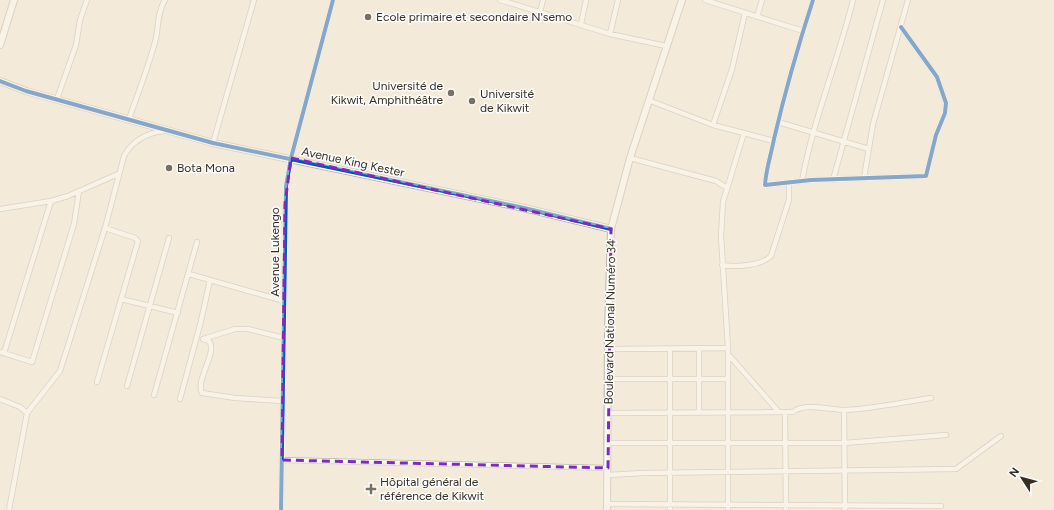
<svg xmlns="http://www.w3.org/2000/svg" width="1054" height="510" font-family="Figtree,sans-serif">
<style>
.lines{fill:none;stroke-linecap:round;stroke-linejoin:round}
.street-casing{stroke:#bcb5a8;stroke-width:6}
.secondary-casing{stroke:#bcb5a8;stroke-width:8}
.street{stroke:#fdfcf9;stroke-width:4.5}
.secondary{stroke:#fdfcf9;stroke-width:6}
.cycleway-casing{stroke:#fdfdfd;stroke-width:6}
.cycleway{stroke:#0057b8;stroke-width:4}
.marked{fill:none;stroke:#7b2cbf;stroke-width:3;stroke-dasharray:8 5;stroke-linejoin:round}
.poi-dot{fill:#787062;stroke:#fdfdfd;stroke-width:1.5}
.labels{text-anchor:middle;stroke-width:3;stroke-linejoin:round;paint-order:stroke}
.poi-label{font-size:12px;fill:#352e22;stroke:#fdfdfd;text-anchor:start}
.street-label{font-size:12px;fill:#352e22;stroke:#fdfdfd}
</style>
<rect width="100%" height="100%" fill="#f4ead9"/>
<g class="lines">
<g class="street-casing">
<path id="street" d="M500 0 610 34 666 46
M705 0 803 31
M813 0C798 46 785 92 774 139 771 155 766 169 765 185L811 180 926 176 936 135 945 113 946 103 937 77 901 27
M540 12 543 0
M757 17 762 0
M581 24 586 0
M610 34 618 0
M57 99 76 45 80 20 87 0
M648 100 713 125 774 141
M129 119C138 93 148 68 155 42 159 27 157 12 165 0
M778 122 869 149
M713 125 732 69 745 13
M213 143 254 0
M630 158 716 181 727 188
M864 178 873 124 908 0
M833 180 883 0
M802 181C813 120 838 61 853 0
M0 209 51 201 68 196 118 174
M722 265C736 267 761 266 771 256L789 200V183
M189 274 284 301
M121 299 178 313
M203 339 209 341C218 352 195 380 202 393L235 398 283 401
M203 339 235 329H248L284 338
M609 349 728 348
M699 349V412
M0 352 32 362 74 224 79 191
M4 353 51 201
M728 354 778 411
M608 379H728
M97 382 138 241 135 238 105 228
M127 386 169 238
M154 395 197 242
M0 399 20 407 27 413
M180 399 201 321 210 280
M844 410 845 510
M785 412 786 510
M608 413 793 412C805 402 830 410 844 410 873 409 903 402 931 398
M608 443H844L946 435
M282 460 608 468
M608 475 643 473 956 469 1001 436
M607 504 941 506
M9 510 27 413 60 371 105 228 124 156C133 140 146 133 164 131
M281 510 286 186 291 158 333 0
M670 510V349
M728 510V348L721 236 723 202 744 133"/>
</g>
<g class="secondary-casing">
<path id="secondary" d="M0 45 14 0
M0 81 26 91 213 143 524 208 611 229
M607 510 608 332 611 229 630 158 682 0"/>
</g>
<use href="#street" class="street"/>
<use href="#secondary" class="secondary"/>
<g class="cycleway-casing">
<path id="cycleway" d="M813 0C798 46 785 92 774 139 771 155 766 169 765 185L811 180 926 176 936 135 945 113 946 103 937 77 901 27
M0 81 26 91 213 143 524 208 611 229
M281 510 286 186 291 158 333 0"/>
</g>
<use href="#cycleway" class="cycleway"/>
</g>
<path d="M0 0H1054V510H0ZM291 158 611 229 608 468 282 460 285 204Z" fill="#f4ead9" fill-opacity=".55" fill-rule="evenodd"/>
<path class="marked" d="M291 158 611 229 608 468 282 460 285 204Z"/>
<g class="poi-dot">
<circle cx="368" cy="17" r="4"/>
<circle cx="451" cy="93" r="4"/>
<circle cx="472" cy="101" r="4"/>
<circle cx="169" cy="168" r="4"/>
<path d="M369 483h4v4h4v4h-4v4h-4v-4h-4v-4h4z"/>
</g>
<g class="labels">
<g class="poi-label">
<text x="376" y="21">Ecole primaire et secondaire N'semo</text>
<text x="443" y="90" text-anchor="end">Université de<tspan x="443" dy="14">Kikwit, Amphithéâtre</tspan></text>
<text x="480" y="98">Université<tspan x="480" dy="14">de Kikwit</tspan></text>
<text x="177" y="172">Bota Mona</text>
<text x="380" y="486">Hôpital général de<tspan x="380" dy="14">référence de Kikwit</tspan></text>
</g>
<g class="street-label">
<text transform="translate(353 162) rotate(12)" y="4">Avenue King Kester</text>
<text transform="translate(275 252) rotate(-90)" y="4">Avenue Lukengo</text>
<text transform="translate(610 322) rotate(-89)" y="4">Boulevard National Numéro 34</text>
</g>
</g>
<g transform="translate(1022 478) rotate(306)" stroke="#fdfdfd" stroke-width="3" paint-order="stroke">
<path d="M0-3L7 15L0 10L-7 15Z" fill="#352e22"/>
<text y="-6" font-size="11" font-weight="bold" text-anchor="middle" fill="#352e22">N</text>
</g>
</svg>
